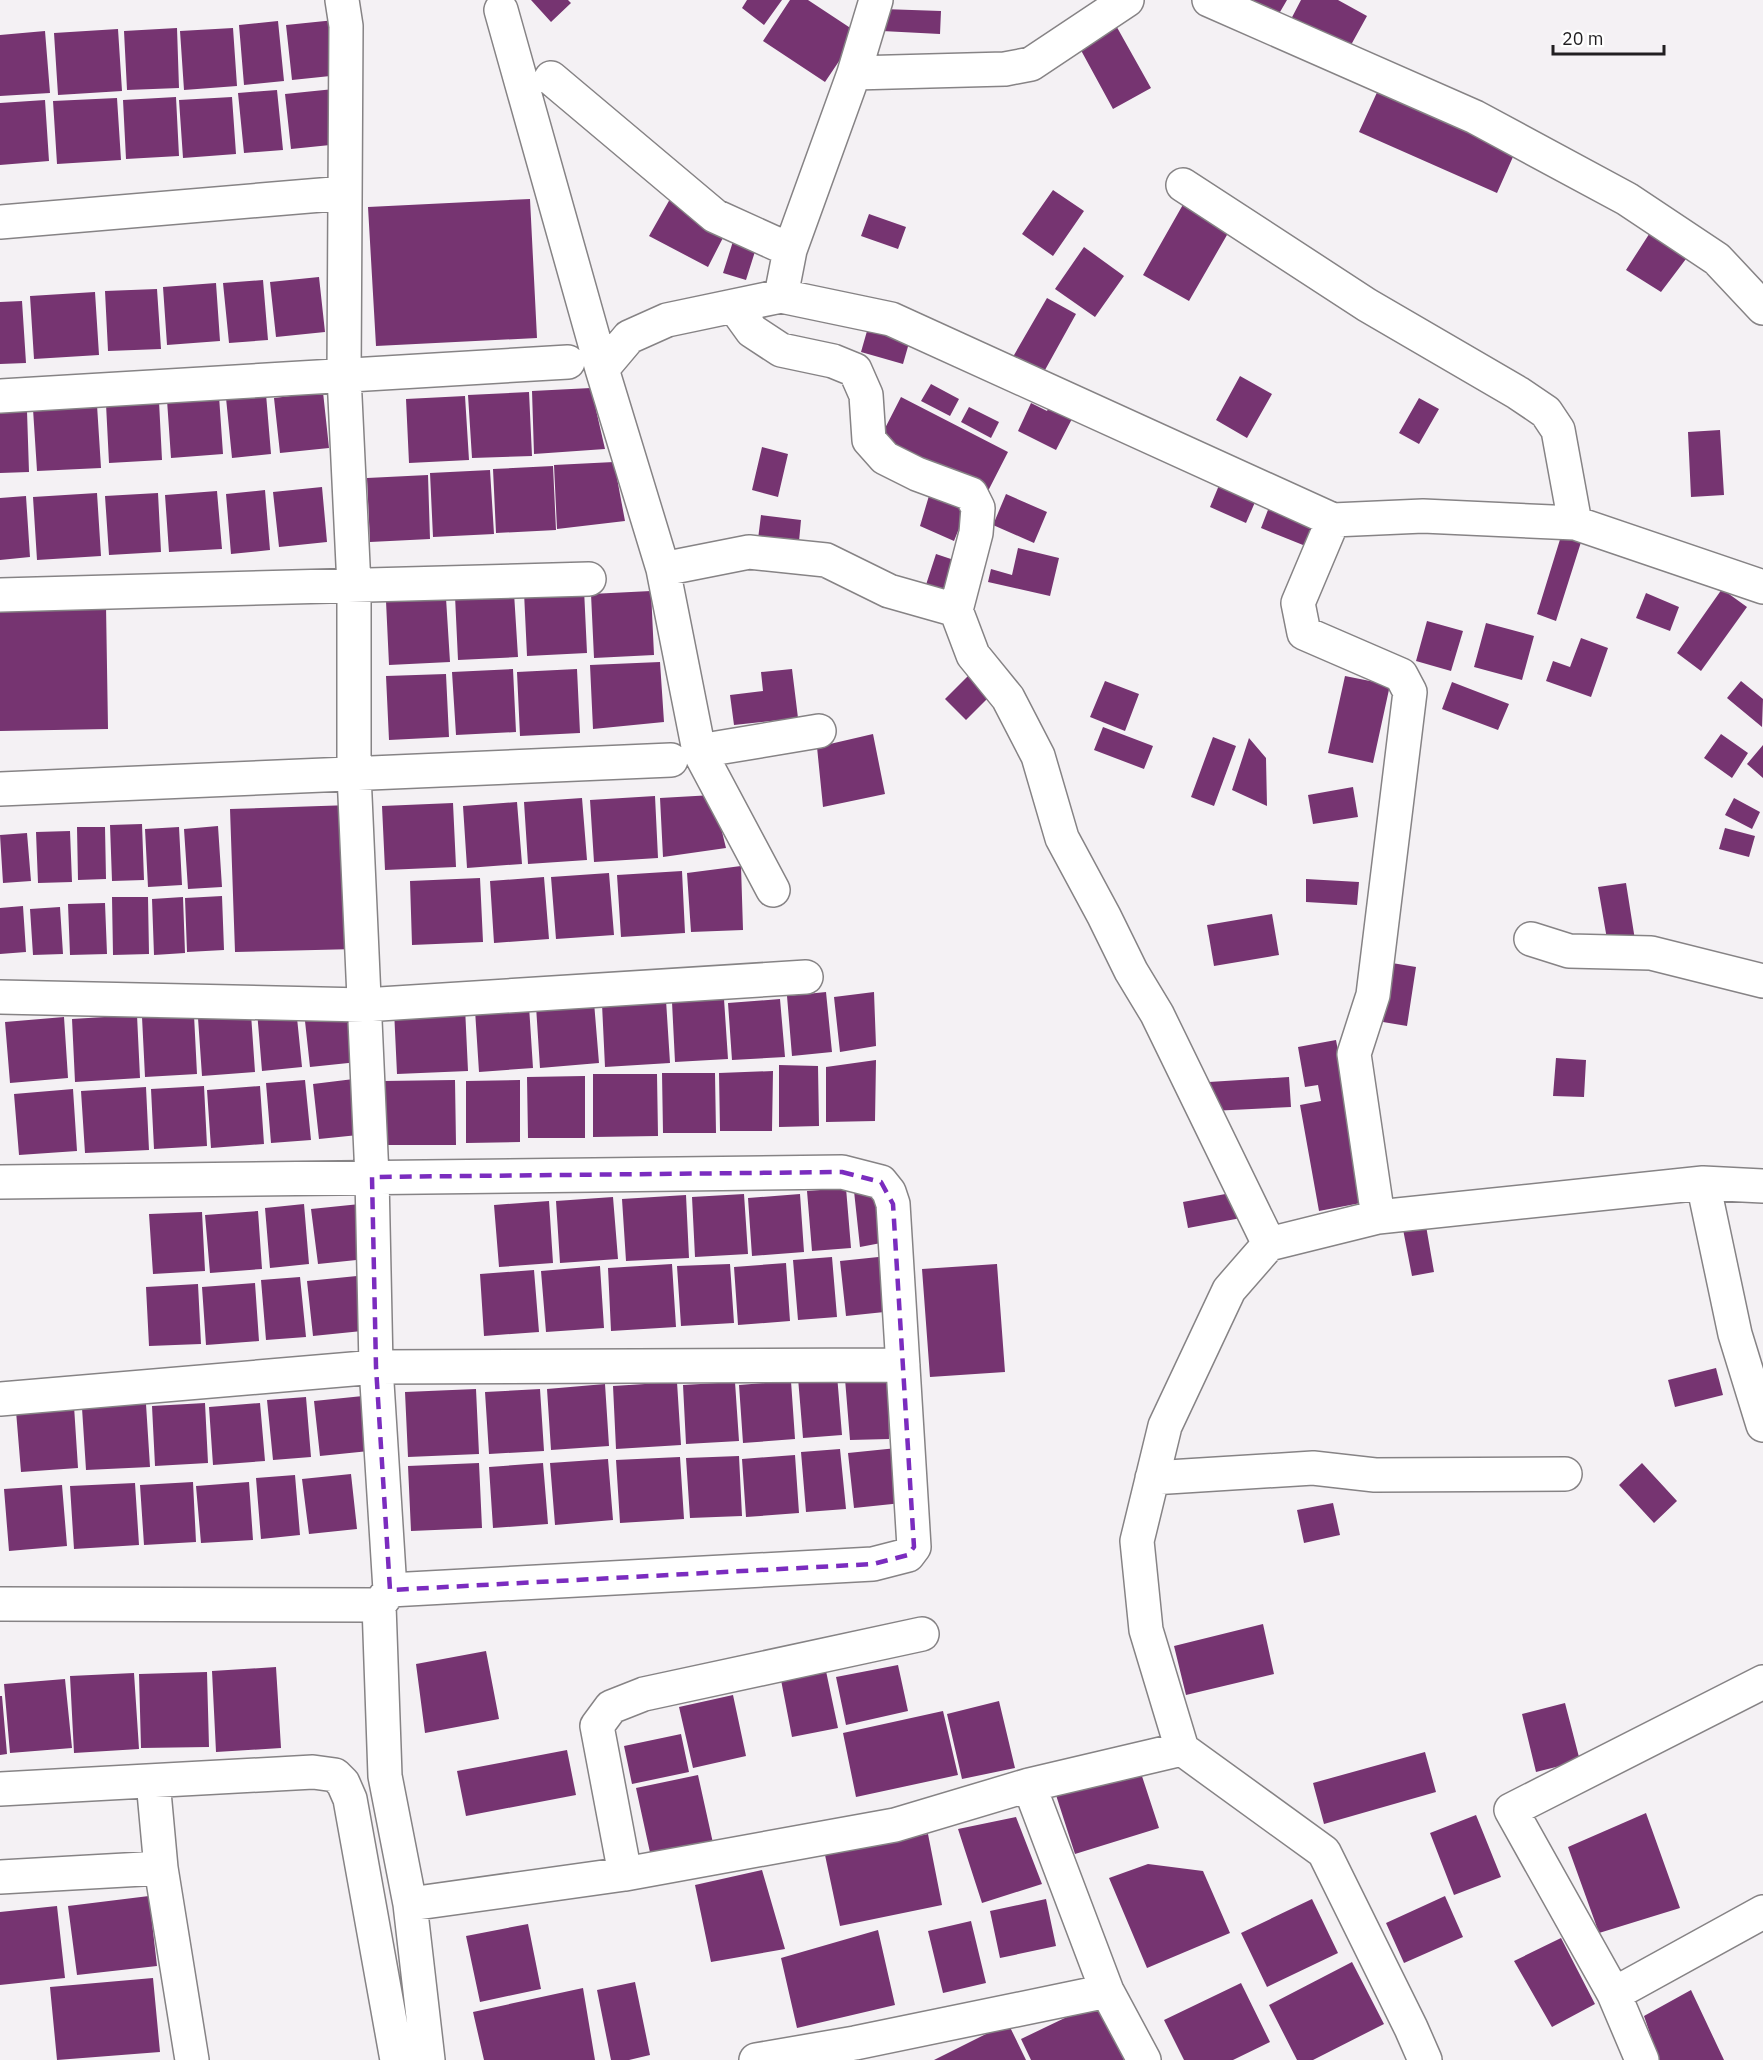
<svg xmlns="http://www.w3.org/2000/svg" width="1763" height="2060" font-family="'IBM Plex Sans',sans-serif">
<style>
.building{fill:#763471}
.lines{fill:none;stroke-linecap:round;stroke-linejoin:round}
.street-casing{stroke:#868385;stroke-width:36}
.street{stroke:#fff;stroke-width:33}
.marked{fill:none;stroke:#7b2cbf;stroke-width:4.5;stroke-dasharray:12 8;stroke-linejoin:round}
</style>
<rect width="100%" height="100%" fill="#f4f1f4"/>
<path class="building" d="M531 0H568L571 3 551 22Z
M747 0H782L764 25 742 8Z
M790 0H808L858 33 825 82 763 41Z
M1251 0H1287L1273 24 1246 9Z
M1301 0H1338L1367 16 1346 54 1289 23Z
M883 9 941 11 940 34 882 31Z
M335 20 340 75 292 80 286 25Z
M278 21 284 81 244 85 239 25Z
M1114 22 1151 88 1113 109 1077 43Z
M177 28 179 88 127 90 124 31Z
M233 28 237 86 184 90 180 31Z
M118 29 122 91 58 95 54 33Z
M45 31 50 93 0 96V35Z
M1379 88 1516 150 1497 193 1359 132Z
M334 89 340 144 291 149 285 94Z
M277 90 283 150 244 153 238 93Z
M176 97 179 156 126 159 123 100Z
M232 97 236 154 183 158 179 100Z
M117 98 121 160 57 164 53 101Z
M45 100 49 161 0 165V103Z
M1053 190 1084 211 1053 256 1022 234Z
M530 199 537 338 376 346 368 207Z
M670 199 727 230 708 267 649 236Z
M1185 201 1231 228 1189 301 1143 275Z
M869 214 906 227 898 249 861 236Z
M1653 228 1692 251 1661 292 1626 270Z
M735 235 758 242 746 280 723 273Z
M1084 247 1124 276 1095 317 1055 289Z
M319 277 325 332 276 337 270 282Z
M263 280 268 340 229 343 223 283Z
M216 283 220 341 167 345 163 287Z
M157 289 161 349 108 351 105 291Z
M95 292 99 355 34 359 30 296Z
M1047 298 1076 314 1040 379 1010 362Z
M22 301 26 363 0 364V302Z
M869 324 911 336 903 364 861 352Z
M1240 376 1272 394 1247 438 1216 420Z
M931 384 959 399 950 416 921 401Z
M591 388 605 449 534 454 532 391Z
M323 392 329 448 280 453 274 398Z
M529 392 532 456 472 458 468 395Z
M266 394 271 454 232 458 226 398Z
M219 396 223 454 171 458 167 400Z
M465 396 469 460 409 463 406 399Z
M901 397 1008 452 987 493 880 438Z
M1419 398 1439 409 1419 444 1399 433Z
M159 401 162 460 109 463 106 404Z
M1031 403 1047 411 1051 403 1074 415 1056 450 1018 431Z
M97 405 101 468 37 471 33 409Z
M969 407 999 422 991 438 961 422Z
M27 411 29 472 0 473V412Z
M1720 430 1724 495 1691 497 1688 432Z
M762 447 788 454 778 497 752 490Z
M614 462 625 521 557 529 554 465Z
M553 466 556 530 496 533 493 469Z
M490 470 494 534 433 537 430 473Z
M428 475 430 539 370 542 367 478Z
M1222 478 1259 493 1246 523 1210 507Z
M322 487 327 542 279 547 273 492Z
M931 489 968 506 954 541 920 526Z
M265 490 270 550 231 554 226 494Z
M217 491 222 549 169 552 165 495Z
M97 493 101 556 37 560 33 497Z
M158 493 161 552 109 555 105 496Z
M1006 494 1047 512 1034 543 993 525Z
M26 496 30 557 0 560V498Z
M1271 502 1318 522 1308 547 1261 528Z
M761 515 801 520 798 552 757 547Z
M1562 533 1582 539 1556 621 1537 614Z
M1018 548 1059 558 1050 596 988 582 991 569 1012 575Z
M936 554 963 563 950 602 923 594Z
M584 589 587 653 527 656 524 592Z
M1722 589 1747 607 1701 671 1677 653Z
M651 591 654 655 594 658 591 594Z
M514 593 518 657 458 660 455 596Z
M1646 593 1679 607 1670 631 1636 618Z
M446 598 450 662 389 665 386 601Z
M106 605 108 729 0 731V607Z
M1427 621 1463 631 1451 671 1416 661Z
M1486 623 1534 636 1522 680 1474 667Z
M1581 638 1608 648 1591 697 1546 681 1553 661 1570 667Z
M660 662 664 722 593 729 590 665Z
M513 669 516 732 456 735 452 672Z
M577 669 580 733 520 736 517 672Z
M792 669 798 718 734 725 730 695 763 691 761 672Z
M971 673 992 694 966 720 945 699Z
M446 674 449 737 389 740 386 676Z
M1345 676 1390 685 1373 763 1328 753Z
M1105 681 1139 694 1125 731 1090 717Z
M1741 681 1763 699 1762 727 1727 698Z
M1452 682 1509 704 1498 730 1442 709Z
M1103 727 1153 746 1144 769 1094 750Z
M873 734 885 794 823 807 817 747Z
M1721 734 1748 753 1732 778 1704 758Z
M1213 737 1236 746 1214 806 1191 797Z
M1249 738 1266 758 1267 806 1232 790Z
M1763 745V778L1747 764Z
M1353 787 1358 817 1313 824 1308 795Z
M713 795 726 848 663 857 660 798Z
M655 796 658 858 594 862 590 800Z
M582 798 587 860 528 864 524 802Z
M1734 798 1760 812 1752 829 1725 815Z
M517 802 522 864 467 868 463 806Z
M453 803 456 867 385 870 382 806Z
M351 805 356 949 235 952 230 809Z
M142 824 144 880 112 881 110 825Z
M218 826 222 887 188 889 184 829Z
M77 827H105L106 879 78 880Z
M179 827 182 885 148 887 145 829Z
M1725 828 1755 836 1749 857 1719 849Z
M70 831 72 882 38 883 36 832Z
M27 833 31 881 3 883 0 835Z
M741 866 743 930 691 932 687 873Z
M682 871 685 933 621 937 617 875Z
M609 873 614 935 556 939 551 877Z
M544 877 549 939 494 943 490 881Z
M480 878 483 942 412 945 410 881Z
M1306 879 1359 882 1357 905 1306 902Z
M1626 883 1635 940 1608 945 1598 887Z
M222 896 224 950 187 952 185 898Z
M112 897H148L149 954 113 955Z
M183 897 185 953 154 955 152 899Z
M105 903 107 954 70 955 68 904Z
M23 906 26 952 0 954V908Z
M60 907 63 954 33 955 30 909Z
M1272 914 1279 955 1214 966 1207 925Z
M1392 963 1416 967 1407 1026 1383 1022Z
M826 992 832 1052 792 1056 787 996Z
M874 992 876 1046 840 1052 834 997Z
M724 999 728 1059 675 1062 672 1002Z
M780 999 785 1057 732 1060 728 1003Z
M666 1000 670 1063 605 1067 602 1004Z
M594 1002 599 1063 540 1068 536 1006Z
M353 1006 358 1062 310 1067 304 1012Z
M529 1006 533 1068 479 1072 475 1010Z
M465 1007 468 1071 397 1074 394 1010Z
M296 1008 302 1067 262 1071 257 1011Z
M251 1014 255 1072 202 1076 198 1018Z
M137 1015 140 1078 75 1082 72 1019Z
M194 1015 197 1074 145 1077 142 1017Z
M64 1017 68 1078 10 1083 5 1022Z
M1336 1040 1366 1202 1319 1211 1300 1105 1321 1101 1318 1085 1305 1087 1298 1047Z
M1556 1058 1586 1060 1584 1097 1553 1096Z
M876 1060 875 1121 826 1122V1067Z
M779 1065 818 1066 819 1126 779 1127Z
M773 1071 772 1131H720L719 1073Z
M662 1073H715L716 1133H663Z
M593 1074H657L658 1136 593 1137Z
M585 1076V1138H528L527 1077Z
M1289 1077 1291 1107 1211 1111 1209 1082Z
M362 1078 368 1134 319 1139 313 1084Z
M305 1080 311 1140 271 1143 266 1083Z
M455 1080 456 1145H385L384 1081Z
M520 1080V1142L466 1143V1081Z
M204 1086 207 1146 154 1149 151 1089Z
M260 1086 264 1144 211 1148 207 1090Z
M146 1087 149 1150 85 1153 81 1091Z
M73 1089 77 1151 19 1155 14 1094Z
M846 1188 851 1248 812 1251 807 1191Z
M854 1191H881V1243L860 1247Z
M1236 1192 1241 1218 1188 1228 1183 1202Z
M744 1194 748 1254 695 1257 692 1197Z
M800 1194 804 1252 752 1256 748 1198Z
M686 1195 689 1258 626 1261 622 1199Z
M613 1197 618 1259 560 1263 556 1201Z
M549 1201 553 1263 499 1267 494 1205Z
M304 1204 309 1264 270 1268 265 1208Z
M360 1204 366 1259 318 1264 311 1209Z
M258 1211 262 1269 210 1273 205 1215Z
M202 1212 205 1271 153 1274 149 1214Z
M1425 1220 1434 1272 1412 1276 1402 1224Z
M888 1256 894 1311 846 1316 840 1261Z
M832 1257 837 1317 798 1320 793 1260Z
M786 1263 790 1321 738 1325 734 1267Z
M672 1264 676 1327 611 1331 608 1268Z
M730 1264 734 1323 681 1326 677 1266Z
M997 1264 1005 1372 930 1377 922 1269Z
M600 1266 604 1328 546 1332 541 1271Z
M534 1270 539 1332 484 1336 480 1274Z
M357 1276 362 1331 313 1336 307 1281Z
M300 1277 306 1337 266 1340 261 1280Z
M255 1283 259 1341 206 1345 202 1287Z
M198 1284 201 1344 149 1346 146 1287Z
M1716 1368 1723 1395 1675 1407 1668 1380Z
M837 1375 842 1435 803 1438 798 1378Z
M888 1378 889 1439 850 1440 845 1379Z
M791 1381 795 1439 743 1443 739 1385Z
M677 1382 681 1445 616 1449 613 1386Z
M735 1382 739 1441 686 1444 683 1385Z
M605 1384 609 1446 551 1450 547 1389Z
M476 1389 479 1454 408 1457 405 1392Z
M540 1389 544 1451 489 1454 485 1392Z
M363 1396 369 1451 320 1456 314 1401Z
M306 1397 311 1457 273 1460 267 1400Z
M205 1403 208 1463 155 1466 152 1406Z
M260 1403 265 1461 213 1465 209 1407Z
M146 1404 150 1467 86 1470 82 1408Z
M74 1406 78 1468 21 1472 16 1411Z
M897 1448 902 1503 854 1508 848 1453Z
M840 1449 846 1509 806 1512 801 1452Z
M795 1455 799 1513 746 1517 742 1459Z
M739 1456 742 1516 690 1518 686 1458Z
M680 1457 684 1519 620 1523 616 1460Z
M608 1459 613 1520 555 1525 550 1463Z
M479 1463 482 1528 411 1531 408 1466Z
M543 1463 548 1524 493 1528 489 1467Z
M1642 1463 1677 1501 1654 1523 1619 1485Z
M351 1474 357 1529 309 1534 302 1479Z
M295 1475 300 1535 261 1539 256 1478Z
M193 1482 196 1542 144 1545 140 1485Z
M249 1482 253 1540 201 1543 196 1486Z
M135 1483 139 1545 74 1549 70 1486Z
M62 1485 67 1546 9 1551 4 1489Z
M1333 1503 1340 1535 1304 1543 1297 1510Z
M1263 1624 1274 1674 1186 1695 1174 1646Z
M486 1651 499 1719 425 1733 416 1664Z
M898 1665 908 1711 846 1725 836 1677Z
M276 1667 281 1748 216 1752 212 1671Z
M826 1671 838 1728 792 1737 781 1680Z
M207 1672 209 1747 141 1748 139 1674Z
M134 1673 139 1749 74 1753 70 1676Z
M65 1679 72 1748 10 1753 4 1684Z
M733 1695 746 1756 693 1768 679 1707Z
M0 1696H2L7 1754 0 1755Z
M999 1701 1015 1768 962 1779 947 1714Z
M1565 1703 1580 1761 1536 1772 1522 1714Z
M943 1711 958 1775 856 1797 843 1733Z
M681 1734 689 1772 632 1784 624 1746Z
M567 1750 576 1795 466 1816 457 1771Z
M1425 1752 1436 1792 1324 1824 1313 1783Z
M1139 1767 1159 1828 1075 1854 1055 1792Z
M698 1775 713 1843 651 1857 636 1788Z
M1646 1813 1680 1908 1599 1933 1568 1847Z
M1476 1815 1501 1877 1454 1895 1430 1833Z
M1016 1817 1042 1884 982 1903 958 1829Z
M928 1834 942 1905 840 1926 825 1855Z
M1148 1864 1203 1871 1230 1933 1147 1968 1109 1878Z
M762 1870 785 1949 711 1962 695 1885Z
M149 1896 157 1966 77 1975 68 1906Z
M1445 1896 1463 1937 1404 1963 1386 1923Z
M1046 1899 1056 1946 1000 1958 990 1911Z
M1312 1899 1338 1953 1267 1987 1241 1933Z
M57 1906 65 1978 0 1985V1912Z
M971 1921 986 1983 943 1993 928 1931Z
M528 1924 541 1989 480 2002 466 1936Z
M878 1930 895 2005 797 2028 781 1958Z
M1561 1938 1595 2004 1552 2027 1514 1961Z
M1352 1962 1384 2024 1313 2060H1297L1269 2005Z
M153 1978 160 2052 57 2060 50 1987Z
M635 1982 650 2055 629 2060H611L597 1990Z
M1241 1983 1270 2042 1233 2060H1184L1164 2020Z
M583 1988 595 2060H484L473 2012Z
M1691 1990 1724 2060H1659L1644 2016Z
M1096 2003 1124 2060H1031L1021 2039Z
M1008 2023 1026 2060H934Z"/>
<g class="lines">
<g class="street-casing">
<path id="street" d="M342 0 346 26 344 376 354 586V774L372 1177 376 1367 390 1590 379 1605 385 1776 410 1904 428 2060
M1209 0 1475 117 1627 199 1717 259 1763 308
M501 10 602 369
M854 73 876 0
M551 78 715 216 790 250
M1183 185 1367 305 1518 393 1546 412 1558 430 1575 523
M0 222 345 193
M781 296 790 250 854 73 1005 69 1031 64 1127 0
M734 306 752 331 781 350 833 361 855 370 866 395 869 440 885 458 917 474 971 494 978 508 976 533 956 610
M0 396 568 362
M1333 520 1423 516 1575 523 1763 587
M663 569 602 369 629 337 667 320 781 296 891 319 1333 520 1298 603 1304 633 1401 675 1410 692 1373 995 1354 1054 1378 1217 1269 1244
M0 595 589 579
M819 731 699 751 663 569 749 552 826 560 889 591 956 610 973 655 1008 698 1038 756 1062 838 1104 916 1131 971 1157 1014 1269 1244 1229 1290 1165 1426 1137 1541 1146 1630 1182 1749 1324 1852 1411 2028 1425 2060
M699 751 773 890
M0 789 671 760
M1531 939 1569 951 1651 953 1763 981
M0 997 364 1005 806 977
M0 1182 842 1172 881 1182 889 1192 893 1204 914 1547 908 1555 873 1564 390 1590
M1703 1183 1735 1334 1763 1425
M1378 1217 1703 1183 1763 1186
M0 1399 376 1367 903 1365
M1152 1478 1313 1468 1375 1475 1565 1474
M0 1604 379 1605
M153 1781 161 1868 192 2060
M1029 1785 1107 1991 1144 2060
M0 1789 313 1772 335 1775 343 1783 350 1799 397 2060
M625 1874 597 1726 611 1707 644 1694 922 1634
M0 1877 161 1868
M410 1904 625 1874 895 1825 1029 1785 1182 1749
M1614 1994 1763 1912
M756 2060 855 2043 1107 1991
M1642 2060 1614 1994 1511 1810 1763 1682"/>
</g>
<use href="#street" class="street"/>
</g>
<path class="marked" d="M842 1172 881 1182 893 1204 914 1547 908 1555 873 1564 390 1590 376 1367 372 1177Z"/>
<path d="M1553 45v9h111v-9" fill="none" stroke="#211f21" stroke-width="3"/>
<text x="1562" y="45" font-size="18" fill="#211f21" stroke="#ffffff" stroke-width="4.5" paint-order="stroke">20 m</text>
</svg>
